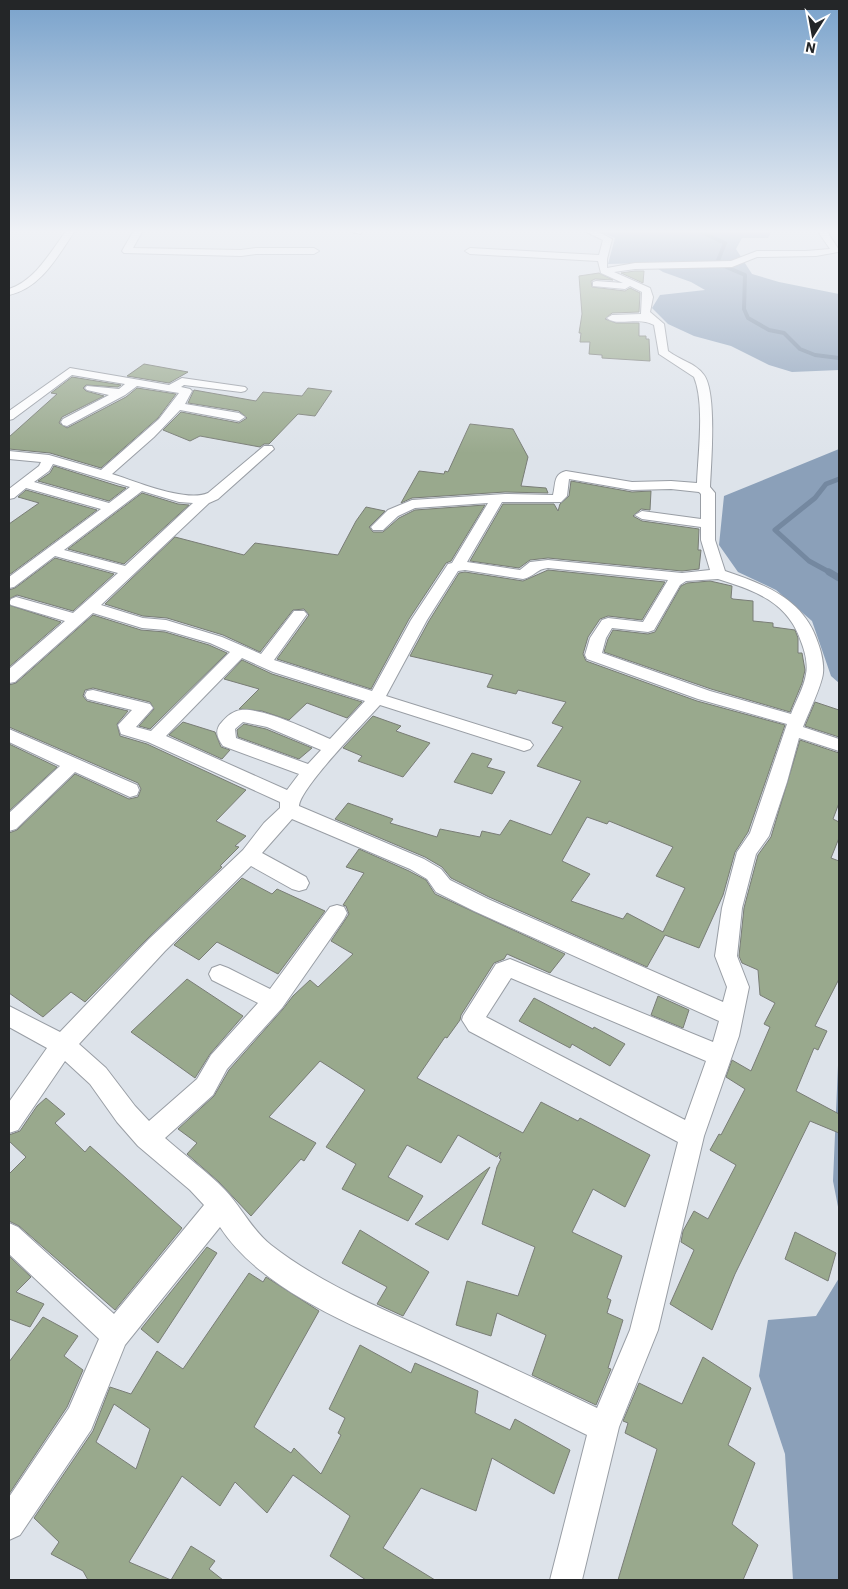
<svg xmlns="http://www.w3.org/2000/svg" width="848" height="1589" font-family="'IBM Plex Sans',sans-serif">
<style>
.forest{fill:#8ba0b9}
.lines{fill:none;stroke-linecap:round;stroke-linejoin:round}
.stream-far2{stroke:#7488a0;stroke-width:4}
.stream-far1{stroke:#7488a0;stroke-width:5}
.stream{stroke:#7488a0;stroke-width:7}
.building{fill:#99a98d;stroke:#797d76;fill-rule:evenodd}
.minor-casing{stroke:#999ea5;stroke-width:2}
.minor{fill:#fff;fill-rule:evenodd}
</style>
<rect width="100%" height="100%" fill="#dde3ea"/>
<path class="forest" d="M596 230H772L768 238H742L736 249 752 274 779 282 839 294V370L792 372 769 365 731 346 694 336 668 324 652 308 660 295 705 290 691 282 663 272 649 263 608 264 615 238Z
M839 449V683L831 676 812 621 776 590 738 572 719 545 724 496Z
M839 1042V1212L833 1181Z
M839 1278V1580H793L785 1454 759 1376 768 1320 816 1316Z"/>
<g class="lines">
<path class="stream-far2" d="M697 230 725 243 717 263 745 275 744 309 748 318 769 330 784 333 800 349 815 355 839 358"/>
<path class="stream-far1" d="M831 573 809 561 775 530 815 498 826 484 839 479"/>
<path class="stream" d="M829 572 839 578"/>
</g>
<path class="building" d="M635 271H644L643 283 621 273Z
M599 273 613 280 595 279 591 281 592 287 625 291 630 288 640 293 639 312 612 313 605 319 616 323H639V336H646V339H649L650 361 602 358V355L589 354 590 342H580L581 333H579L582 314 579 276Z
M144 364 188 372 169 383 127 376Z
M72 377 121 385 118 387 86 385 83 388 86 391 104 396 62 417 59 423 67 428 126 397 137 388 176 394 158 418 101 468 50 453 9 449V437L57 394 51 393Z
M308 388 332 391 315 416 298 414 269 444H264L260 447 200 436 190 441 163 430 181 412 239 423 247 418 239 411 188 403 194 390 256 401 263 392 302 396Z
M470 424 513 429 528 457 521 486 546 488 548 493 505 492 412 498 401 503 419 471 444 474 445 471 448 472Z
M54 466 118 486 126 488 109 501 38 481 50 473Z
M571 481 632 492 651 491 650 510 641 509 633 516 642 521 699 529 698 550H701L699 569 682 571 548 558 530 560 519 568 470 561 503 504H554L558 511 560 504 569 496Z
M26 490 97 510 9 575V524L39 503 18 497Z
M142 493 178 504 189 505 124 564 68 549Z
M485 505 451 561 446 563 409 619 371 689 277 659 309 615 304 609 293 610 260 652 223 635 167 618 143 616 105 604 175 537 244 555 255 543 338 555 356 521 366 507 385 511 369 527 373 532H383L399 518 415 510Z
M55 558 114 574 73 611 17 595 9 599V590L15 588Z
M548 570 665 582 642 620 608 616 600 619 588 637 583 654 586 661 697 701 785 725 748 832 735 852 723 895 699 948 665 935 647 967 489 897 451 878 442 867 425 857 335 819 348 803 393 819 390 823 437 837 440 829 480 837 482 831 500 835 510 820 551 835 581 781 537 766 563 727 552 723 566 702 518 690 516 694 487 687 493 675 410 656 429 621 459 573 465 572 523 581ZM587 817 607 824 609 821 673 847 656 876 685 888 663 932 627 913 623 919 571 901 590 874 562 861Z
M710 581 732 586 731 598 733 599 753 601V621L773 623V627L795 630 798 638V653H802L805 670 802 683 790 712 711 689 604 652 608 639 613 630 648 634 655 632 681 586 687 583Z
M9 605 61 622 9 667Z
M93 615 141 630 165 632 209 645 227 653 150 729 139 726 154 709 150 702 93 688 85 690 83 696 87 701 128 711 117 724 120 736 147 744 246 790 216 821 246 836 235 846 239 847 220 866 222 867 148 938 85 1002 71 992 43 1017 9 993V833L17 830 75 774 129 799 138 797 141 789 138 783 9 727V685L16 683Z
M242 660 272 674 362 702 347 718 307 703 289 720 262 711 239 709 259 689 224 679Z
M815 702 839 710V737L805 726Z
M373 716 401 726 396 731 430 743 403 777 358 761 362 756 343 748Z
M183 722 215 732 221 747 230 750 222 759 169 735Z
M244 724 266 729 312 748 299 759 238 737 237 730Z
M800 740 839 753V803L833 819 839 822V838L831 858 839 861V979L815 1026 827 1031 818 1050 814 1048 796 1091 839 1114V1133L810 1121 735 1274 712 1330 670 1304 694 1250 681 1242 683 1231 694 1211 708 1219 736 1165 710 1150 719 1134 721 1135 745 1089 726 1077 732 1060 751 1071 770 1027 764 1024 775 1003 760 995 758 970 742 963 739 956 744 908 758 855 771 837Z
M9 744 57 767 9 811Z
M472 753 492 759 487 767 505 772 492 794 454 782Z
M359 849 409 871 426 880 435 894 565 954 550 973 507 954 504 959 494 963 461 1015 460 1020 447 1038 445 1037 417 1078 523 1133 541 1102 578 1121 580 1118 650 1155 625 1207 593 1189 572 1232 622 1256 607 1298 611 1300 607 1313 623 1320 608 1368 611 1369 596 1405 532 1375 546 1335 497 1313 491 1336 456 1325 467 1281 518 1296 535 1247 482 1224 497 1167 501 1159 499 1158 501 1152 497 1157 458 1135 441 1163 407 1145 388 1177 423 1196 408 1221 342 1189 356 1164 326 1147 365 1090 320 1061 269 1117 316 1143 304 1161 301 1159 251 1216 219 1182 187 1154 197 1143 178 1129 214 1096 229 1070 283 1009 293 996 310 980 318 987 353 954 331 941 349 914 346 906 343 905 364 873 346 867Z
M242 878 272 894 277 889 325 911 278 974 217 942 199 960 174 945Z
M187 979 243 1016 210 1054 195 1078 131 1032Z
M658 996 689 1010 683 1028 651 1015Z
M534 998 593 1029 594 1027 625 1044 610 1066 572 1044 570 1048 519 1021Z
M46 1098 65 1114 55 1123 85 1152 90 1146 182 1228 115 1310 19 1226 9 1221V1174L26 1157 9 1141V1135L20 1131 37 1106Z
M490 1167 448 1240 415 1224Z
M360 1230 429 1272 403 1316 377 1304 387 1287 342 1263Z
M795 1232 836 1253 828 1281 785 1259Z
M207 1247 217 1253 158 1343 141 1329Z
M9 1256 31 1277 16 1292 44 1304 30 1327 9 1319Z
M249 1273 263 1282 266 1277 319 1311 254 1427 291 1453 294 1448 321 1474 341 1435 338 1433 345 1418 329 1409 360 1345 411 1373 415 1363 478 1391 475 1413 510 1430 515 1419 570 1450 554 1494 492 1458 476 1511 421 1488 383 1548 435 1580H366L330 1556 350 1516 293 1475 267 1513 235 1482 220 1506 182 1476 129 1562 171 1580H88L83 1571 51 1554 59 1542 34 1518 93 1431 110 1387 131 1394 157 1351 183 1369ZM114 1404 150 1429 136 1469 96 1442Z
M43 1317 78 1336 64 1356 83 1370 67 1407 9 1494V1362Z
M703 1357 751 1388 728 1445 755 1463 732 1524 758 1545 743 1580H618L657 1449 625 1433 628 1423 623 1421 639 1383 682 1404Z
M191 1546 215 1561 209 1569 223 1580H171Z"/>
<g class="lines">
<g class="minor-casing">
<path id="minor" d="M67 230 74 232C57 257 41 288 9 295V289C36 280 50 252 67 230Z
M134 230H143L133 248 241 250 256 248H314L319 251 314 254H256L241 256 124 253 122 251Z
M344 230H364V231L360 234Z
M582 230H595L612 239 607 259V268L635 263 731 261 757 251H806L830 249 817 230H826L839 250 838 252 816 256 757 257 732 267 635 269 614 272 650 288 653 297 650 312 664 324 668 351C679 360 696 363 704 375 717 393 711 463 710 487L715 493V540L725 571C766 585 804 599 818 643 821 651 824 664 823 673 822 685 808 714 803 727L839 739V751L799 738 787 782 769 836 756 854 742 908 737 956 749 987 739 1036 704 1136 658 1330 619 1427 582 1580H550L587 1435C539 1411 491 1388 443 1366 370 1332 265 1296 220 1227L125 1345 91 1430 20 1535 9 1540V1497L69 1408 99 1339 9 1254V1223L18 1227 114 1314 204 1205 190 1190 138 1146 117 1122 90 1084 65 1061 18 1130 9 1133V1102L47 1048 9 1027V1006L60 1032 149 939 243 850 264 823 280 808V802L148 742 121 734 118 725 132 710 87 699 85 695 87 691 93 690 150 704 153 708 136 727 151 731 230 652 210 643 165 630 142 628 93 613 15 682 9 683V669L65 621 11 605 9 603 11 599 16 597 73 613 118 573 55 556 14 587 9 588V577L101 509 26 488 14 498 9 499V489L39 466 41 462 9 459V451L49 455 101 470 159 419 179 393 137 386 125 395 67 426 63 425 61 422 63 419 109 395 87 390 85 388 87 386 119 389 125 384 72 375 13 419 9 420V411L70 368 169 385 182 378 245 387 247 389 245 391 241 392 184 385 181 387 190 389 192 391 185 404 239 413 245 417 239 421 180 410 154 437 112 474C135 481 186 503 208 493L264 446H272L274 449 218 499 209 503 101 605 143 618 166 620 222 637 261 654 294 611H304L307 614 274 660 372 691 411 620 448 564 452 563 488 503 415 508 398 516 383 530H373L371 527 388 510 412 500 505 494 553 495C556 484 553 474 566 471L632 482 671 481 697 483C698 455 705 403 694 377L659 354 654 325C639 316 617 327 607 318L612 315 641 314 642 292 630 286 625 289 593 286V282L596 281 623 283 601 273 598 261 470 254 465 251 470 248 599 255 603 240ZM53 464 130 487 109 503 34 482 49 471ZM569 479 632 490 671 489 699 492 701 494V519L642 511 635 515 642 519 701 527V540L710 570 682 573 548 560 530 562 520 570 467 562 502 502H561L567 496ZM142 491 179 502 193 503 125 566 64 550ZM548 568 668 580 643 622 608 618 602 620 590 638 585 655 587 659 698 699 787 724 750 833 737 852 722 908 715 956 727 987 723 1002 488 899 450 880 441 869 424 859 299 806C300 788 364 723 380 705L518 749 524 751 530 749 533 745 530 741 386 696 427 620 458 571 465 570 523 579C534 577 536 569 548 568ZM718 579C756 591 789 602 802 644 805 652 808 665 806 674 804 687 796 701 791 714L710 691 602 653 606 638 612 628 648 632 654 630 680 585 686 581ZM242 658 273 672 365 701 330 739C309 730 264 708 241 710 233 711 227 716 222 722 214 730 217 738 223 746L299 774 287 790 166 736ZM243 722 267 727 321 750 308 764 236 738 235 729ZM292 819 410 869 427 879 436 892 474 911 719 1021 713 1042 510 959 496 964 463 1016 462 1020 469 1031 678 1142 630 1330 597 1408C543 1382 489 1357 435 1333 379 1307 321 1284 271 1245 252 1230 242 1208 225 1190 207 1171 185 1156 165 1138L213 1095 227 1069 282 1008 344 919 347 913 344 907 337 905 330 907 270 989 228 968 220 965 212 968 209 974 212 980 258 1003 211 1055 197 1079 149 1121 135 1106 106 1068 79 1044 165 951 251 866 292 889 299 891 306 889 309 883 306 877 262 853ZM511 978 706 1061 685 1120 486 1017Z
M9 729 137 785 139 790 137 795 130 797 75 772 16 829 9 831V813L60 766 9 742Z"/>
</g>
<use href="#minor" class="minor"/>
</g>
<linearGradient id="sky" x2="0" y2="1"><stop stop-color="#79a2cb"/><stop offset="0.51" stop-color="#f0f2f6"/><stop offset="1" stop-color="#f0f2f6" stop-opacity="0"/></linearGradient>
<rect width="848" height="453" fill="url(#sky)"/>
<rect width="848" height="1589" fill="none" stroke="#242628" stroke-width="20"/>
<g transform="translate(813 35) rotate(191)" stroke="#ffffff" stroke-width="4" paint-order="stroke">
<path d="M0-4L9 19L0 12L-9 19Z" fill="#242628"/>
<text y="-8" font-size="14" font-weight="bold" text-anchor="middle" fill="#242628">N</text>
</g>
</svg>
